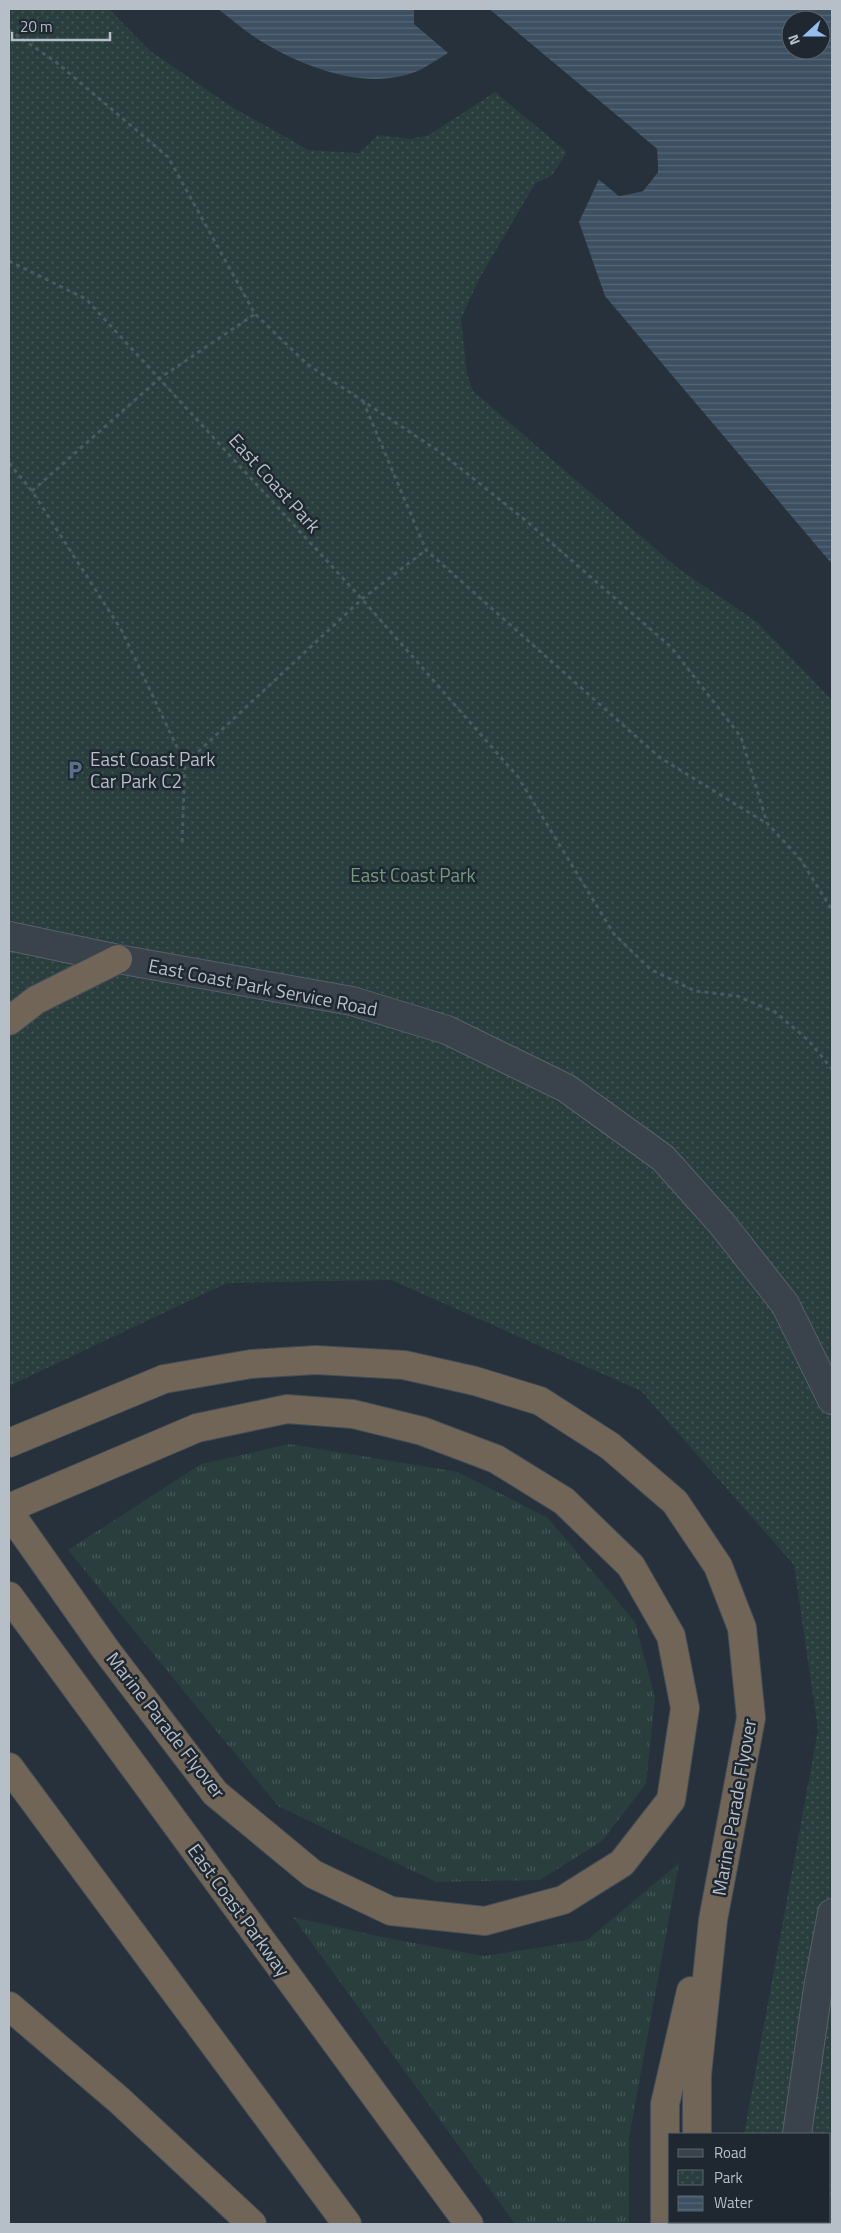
<svg xmlns="http://www.w3.org/2000/svg" width="841" height="2233" font-family="'Titillium Web',sans-serif">
<style>
.grass{fill:url(#grass-tufts)}
.park{fill:url(#park-dots)}
.water{fill:url(#water-rules);fill-rule:evenodd}
.pier{fill:#26313b}
.lines{fill:none;stroke-linecap:round;stroke-linejoin:round}
.minor-casing{stroke:#586169;stroke-width:30}
.highway-casing{stroke:#454e56;stroke-width:30}
.path{stroke:#485a5b;stroke-width:3;stroke-dasharray:4 4;stroke-linecap:butt}
.minor{stroke:#3a434b;stroke-width:28}
.highway{stroke:#716558;stroke-width:28}
.labels{text-anchor:middle;stroke-width:5;stroke-linejoin:round;paint-order:stroke}
.street-label{font-size:19px;fill:#b6bec7;stroke:#1f2830}
.poi-label{font-size:19px;fill:#b6bec7;stroke:#1f2830;text-anchor:start}
.park-label{font-size:19px;fill:#769a7c;stroke:#1f2830}
</style>
<defs>
<pattern id="grass-tufts" width="24" height="20" patternUnits="userSpaceOnUse" patternTransform="scale(1.25)"><rect width="24" height="20" fill="#293e3d"/><path d="M3 7l-1-3M5 7V3M7 7l1-3M15 17l-1-3M17 17v-4M19 17l1-3" fill="none" stroke="#465858"/></pattern>
<pattern id="park-dots" width="8" height="8" patternUnits="userSpaceOnUse" patternTransform="scale(1.25)"><rect width="8" height="8" fill="#293e3d"/><path d="M2 2h.1M6 6h.1" fill="none" stroke="#465858" stroke-width="1.8" stroke-linecap="round"/></pattern>
<pattern id="water-rules" width="6" height="5" patternUnits="userSpaceOnUse" patternTransform="scale(1.25)"><rect width="6" height="5" fill="#3d5062"/><path d="M0 2.5h6" fill="none" stroke="#576777"/></pattern>
</defs>
<rect width="100%" height="100%" fill="#26313b"/>
<path class="grass" d="M290 1444 458 1472 548 1518 635 1622 655 1698 646 1784 602 1841 540 1880 436 1882 278 1806 68 1550 201 1464Z
M679 1863 629 2138V2224H515L293 1917 382 1937 484 1956 587 1940Z"/>
<path class="park" d="M9 9H109L149 50 232 107 309 150 359 153 378 135 410 139 429 135 495 92 567 152 552 175 535 184 479 279 461 319 467 374 473 391 679 569 757 622 832 700V2224H737V2222H830V2134H744L818 1730 794 1565 641 1391 391 1280 227 1283 9 1386Z"/>
<path class="water" d="M218 9H414V24L448 53C439 58 431 64 422 69 372 93 308 69 264 43 248 34 233 20 218 9Z
M489 9H832V564L605 296 579 222 599 179 619 196 643 191 658 172 657 149ZM791 20H821V50H791Z"/>
<path class="pier" d="M487 9H489L657 149 658 172 643 191 619 196 597 178 600 177 620 193 642 189 655 172V150Z"/>
<g class="lines">
<g class="minor-casing">
<path id="minor" d="M9 936 118 959 352 1001 447 1030 566 1088 663 1158 722 1224 785 1304 832 1400
M797 2134 818 1988 832 1913
M785 2224V2222"/>
</g>
<g class="highway-casing">
<path id="highway" d="M9 1021 36 1000 118 959
M9 1443 164 1379 251 1364 316 1360 404 1365 475 1381 540 1401 610 1446 675 1502 718 1566 742 1628 751 1718 713 1920 697 2075V2134
M9 1508 197 1428 287 1409 353 1414 422 1431 496 1459 564 1501 631 1566 671 1636 685 1708 671 1800 622 1863 563 1900 485 1921 391 1911 313 1874 215 1793 106 1650 9 1512
M9 1596 469 2224
M9 1767 347 2224
M9 2006 119 2100 252 2224
M723 2222 726 2224
M665 2224V2104L691 1991"/>
</g>
<path class="path" d="M9 30 56 62 168 157 255 314 307 364 440 452 524 519 671 647 741 737 767 823 801 860 832 910
M9 261 86 299 362 599 518 777 614 934 650 969 695 991 737 996 775 1012 808 1040 832 1069
M363 401 426 550 659 757 766 823
M9 463 32 491 122 631 185 764
M32 491 160 378 255 314
M182 842 185 764 362 599 426 550
M830 2196 832 2183
M824 2224 825 2222"/>
<use href="#minor" class="minor"/>
<use href="#highway" class="highway"/>
</g>
<defs>
<g id="parking-bare" transform="scale(1.5)"><path d="M-3.5-5.5H1a3.5 3.5 0 0 1 0 7H-1V5.5H-3.5ZM-1-3.4V-.6H.8a1.4 1.4 0 0 0 0-2.8Z" fill="#5c6f8a" stroke="#1f2830" stroke-width="2.5" paint-order="stroke"/></g>
</defs>
<g fill-rule="evenodd">
<use href="#parking-bare" x="75" y="770"/>
</g>
<g class="labels">
<g class="street-label">
<text transform="translate(275 483) rotate(48)" y="7">East Coast Park</text>
<text transform="translate(263 987) rotate(11)" y="7">East Coast Park Service Road</text>
<text transform="translate(166 1725) rotate(52)" y="7">Marine Parade Flyover</text>
<text transform="translate(734 1807) rotate(-80)" y="7">Marine Parade Flyover</text>
<text transform="translate(239 1910) rotate(54)" y="7">East Coast Parkway</text>
</g>
<g class="poi-label">
<text x="90" y="766">East Coast Park<tspan x="90" dy="22">Car Park C2</tspan></text>
</g>
<g class="park-label">
<text x="413" y="882">East Coast Park</text>
</g>
</g>
<rect width="841" height="2233" fill="none" stroke="#b6bec7" stroke-width="20"/>
<rect x="668" y="2133" width="162" height="90" fill="#1f2830" stroke="#5b646c"/>
<rect x="678" y="2149" width="25" height="8" fill="#3a434b" stroke="#5b646c"/>
<text x="714" y="2158" font-size="15" fill="#b6bec7">Road</text>
<rect x="678" y="2170" width="25" height="15" fill="url(#park-dots)" stroke="#5b646c"/>
<text x="714" y="2183" font-size="15" fill="#b6bec7">Park</text>
<rect x="678" y="2196" width="25" height="15" fill="url(#water-rules)" stroke="#5b646c"/>
<text x="714" y="2208" font-size="15" fill="#b6bec7">Water</text>
<g transform="translate(806 35) rotate(249)"><circle r="24" fill="#1f2830" stroke="#5b646c"/>
<path d="M0-4L9 19L0 12L-9 19Z" fill="#94beed"/>
<text y="-8" font-size="14" font-weight="bold" text-anchor="middle" fill="#b6bec7">N</text>
</g>
<path d="M12 32v8h98v-8" fill="none" stroke="#b6bec7" stroke-width="2.5"/>
<text x="20" y="32" font-size="15" fill="#b6bec7" stroke="#1f2830" stroke-width="4" paint-order="stroke">20 m</text>
</svg>
